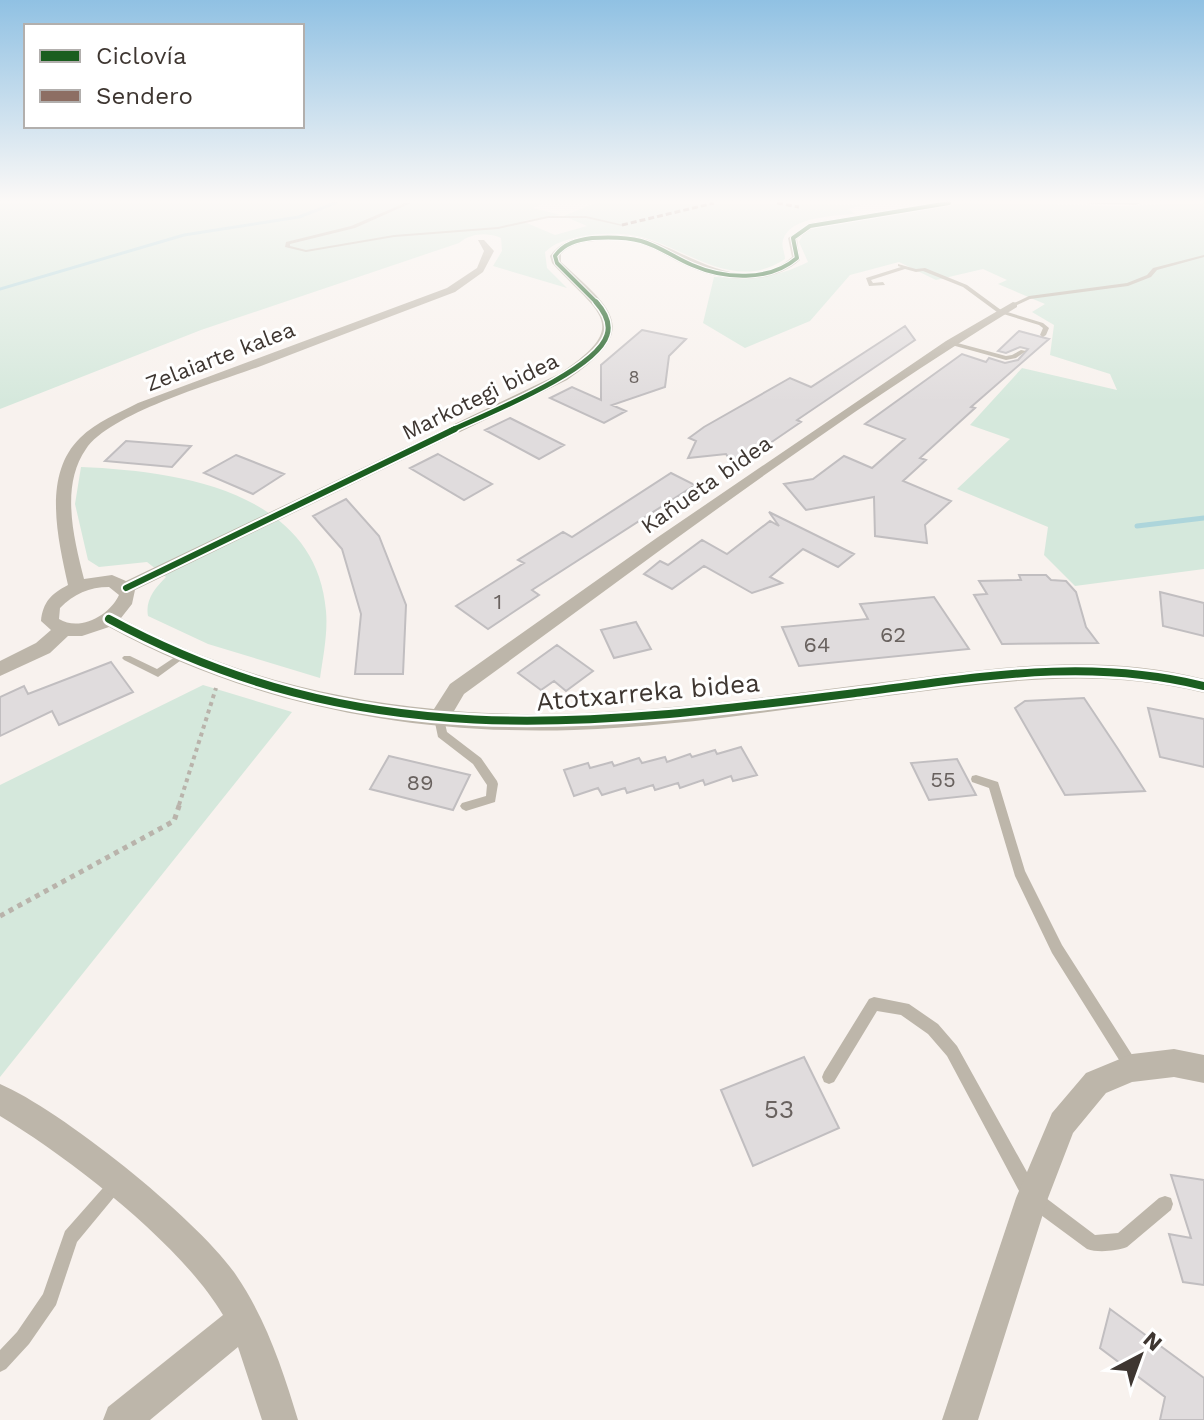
<svg xmlns="http://www.w3.org/2000/svg" width="1204" height="1420" font-family="'Work Sans',sans-serif">
<style>
.green{fill:#d5e8dc}
.lines{fill:none;stroke-linecap:round;stroke-linejoin:round}
.stream-far1{stroke:#add5db;stroke-width:3}
.stream{stroke:#add5db;stroke-width:5}
.building{fill:#e0dcdd;stroke:#c1bec0;stroke-width:2}
.path-far1{stroke:#b9b3ab;stroke-width:4;stroke-dasharray:4 4;stroke-linecap:butt}
.path{stroke:#b9b3ab;stroke-width:5;stroke-dasharray:5 5;stroke-linecap:butt}
.service{fill:#bdb6aa;fill-rule:evenodd}
.minor{fill:#bdb6aa;fill-rule:evenodd}
.quiet{stroke:#8d6e63;stroke-width:3;stroke-dasharray:6 3;stroke-linecap:butt}
.cycleway-far3-casing{stroke:#fff;stroke-width:6}
.cycleway-far2-casing{stroke:#fff;stroke-width:8}
.cycleway-far1-casing{stroke:#fff;stroke-width:10}
.cycleway-casing{stroke:#fff;stroke-width:13}
.cycleway-far3{stroke:#1b5e20;stroke-width:4}
.cycleway-far2{stroke:#1b5e20;stroke-width:5}
.cycleway-far1{stroke:#1b5e20;stroke-width:6}
.cycleway{stroke:#1b5e20;stroke-width:8}
.labels{text-anchor:middle;stroke-width:6;stroke-linejoin:round;paint-order:stroke}
.far-number-label{font-size:18px;fill:#69625f}
.far-street-label{font-size:22px;fill:#3e3631;stroke:#fff}
.number-label{font-size:22px;fill:#69625f}
.street-label{font-size:26px;fill:#3e3631;stroke:#fff}
.near-number-label{font-size:26px;fill:#69625f}
</style>
<rect width="100%" height="100%" fill="#f8f2ee"/>
<path class="green" d="M0 203H544L533 208 561 215 522 221 555 235 587 226 564 216 595 203 863 205 849 209 855 214C836 216 790 216 783 240 781 247 785 252 785 259 741 289 698 258 657 242 633 232 603 232 578 237 566 240 554 243 545 252L547 268 567 288 493 266 502 251 501 238C487 232 471 233 459 243L201 330 0 409Z
M964 203 1121 206 1204 203V569L1075 586 1044 555 1048 527 957 489 1010 439 970 425 1022 368 1117 390 1110 374 1050 355 1054 325 1032 312 1045 304 998 284 1007 280 983 269 936 280 899 262 850 275 810 321 745 348 703 323 714 277C751 279 774 279 808 262L799 242 803 234 817 226Z
M81 467C177 471 316 490 326 611 328 633 323 657 320 678L208 644 148 616C145 600 155 588 166 577L147 562 99 567 88 560 75 504Z
M203 685 292 712 0 1077V785Z"/>
<g class="lines">
<path class="stream-far1" d="M0 289 184 235 299 217 335 203"/>
<path class="stream" d="M1137 526 1204 518"/>
</g>
<path class="building" d="M905 326 915 340 797 420 801 422 757 452 761 454 737 470 726 454 688 458 696 441 689 438 704 427 790 378 811 387Z
M642 330 686 339 669 356 665 387 612 405 626 411 604 423 550 398 572 387 601 400V365Z
M1019 331 1049 339 971 407 975 408 920 458 926 460 903 481 951 501 925 525 927 543 875 536 874 497 806 510 784 484 813 479 844 456 872 468 905 439 865 424 962 354 986 362 989 358 1005 363 1018 360 1028 349 1020 347 1006 353 998 351Z
M510 418 564 445 539 459 485 430Z
M126 441 191 446 172 467 105 461Z
M438 454 492 484 464 500 410 468Z
M236 455 284 474 253 494 204 473Z
M671 473 695 485 532 590 539 595 488 629 456 606 524 563 518 560 563 532 572 537Z
M346 499 379 536 406 605 403 674H355L361 614 342 549 313 516Z
M769 512 854 554 838 567 803 549 770 577 782 583 752 593 704 566 672 589 644 574 660 561 668 565 702 540 727 554 770 521 779 526Z
M1019 575H1046L1051 580 1066 581 1076 592 1086 627 1098 643 1002 644 974 595 987 594 979 581 1021 580Z
M1160 592 1204 603V636L1163 626Z
M934 597 969 649 799 666 782 627 868 619 860 604Z
M636 622 651 649 614 658 601 630Z
M557 645 593 671 566 691 554 681 541 690 518 673Z
M111 662 133 692 59 725 52 711 0 736V697L24 686 28 694Z
M1084 698 1118 749 1145 791 1065 795 1015 708 1025 701Z
M1148 708 1204 719V767L1160 757Z
M741 747 757 775 733 781 731 776 705 785 703 780 680 788 678 783 655 790 653 785 627 793 625 788 602 795 598 788 574 796 564 770 588 763 590 768 612 762 614 766 639 758 642 763 665 757 667 762 690 754 692 757 715 750 717 754Z
M389 756 470 775 453 810 370 789Z
M957 759 976 795 929 800 911 763Z
M804 1057 839 1128 753 1166 721 1090Z
M1171 1175 1204 1180V1285L1183 1282 1169 1234 1191 1238Z
M1110 1309 1204 1378V1420H1160L1165 1397 1100 1348Z"/>
<g class="lines">
<path class="path-far1" d="M179 805 216 688"/>
<path class="path" d="M0 916 174 821 180 803"/>
<path class="service" d="M405 203H411L355 228 290 244V246L306 250 394 235 498 227 548 216H586L624 225 622 226 586 218H548L498 229 394 237 306 252 285 247 286 242 351 226Z
M1204 255V257L1157 270 1151 277 1128 286 1030 299 1015 306 1010 305 1029 296 1127 283 1147 275 1153 268Z
M898 264 916 269 925 268 967 285 1001 310 1043 323 1049 328 1046 335 1043 337 1040 335 1043 328 1039 325 997 312 963 287 923 271 916 272 905 269 871 280 873 283 883 282 885 285 869 286 866 278 901 267 898 266Z
M950 341 1006 356 1012 355 1021 350 1026 351 1016 358 1006 360 948 344V342Z
M181 653 184 654 186 656 184 658 158 677 124 660 122 658 124 656H130L157 669Z
M439 714 443 715 447 732 481 758 497 781 498 784 495 802 466 811 462 809 460 806 462 803 486 796 487 785 473 764 438 737 434 718 435 715Z
M976 775 998 782 1025 871 1062 945 1136 1061 1138 1066 1136 1071 1131 1073 1126 1071 1052 953 1015 876 989 788 972 782 971 779 972 776Z
M874 997 909 1004 938 1024 957 1046 1038 1192 1095 1235 1118 1233 1159 1198 1165 1196 1171 1198 1173 1204 1171 1210 1127 1247C1116 1251 1098 1253 1087 1249L1026 1204 947 1056 928 1034 901 1015 877 1011 834 1082 829 1084 824 1082 822 1077 824 1072 869 999Z
M115 1177 120 1180 123 1185 120 1190 77 1242 56 1305 29 1344 6 1369 0 1372V1350L17 1332 43 1294 65 1231 110 1180Z"/>
<path class="minor" d="M934 203H953L813 228 797 239 800 260C771 286 723 282 689 267 672 260 656 248 638 243 624 239 609 240 595 241 582 242 571 244 561 254V262C616 312 640 330 567 380L135 590 132 604 121 618C220 671 322 698 434 709L450 684 658 537 946 341 1013 302 1017 303V307C827 423 644 563 464 694L454 711C598 722 741 700 884 682 994 668 1094 652 1204 679V693C1087 664 980 685 863 699 767 712 671 727 574 730 412 735 251 705 109 627L82 636H68L50 653 0 676V661L36 643 51 630 41 621C43 602 51 594 68 585 58 539 42 475 80 438 96 422 119 413 138 403L447 288 477 268 484 251 478 240H484L494 251 483 272 455 292C390 317 325 341 261 366 218 382 110 413 86 449 60 486 74 539 84 579L112 575 126 581 559 374C634 324 598 314 552 263L550 256C559 243 572 238 587 236 605 234 624 234 642 238 689 251 743 299 792 257L788 238 810 223ZM109 587 119 595C110 615 80 632 59 619L60 608C74 594 89 587 109 587Z
M1078 203H1140L1136 205Z
M1174 1049 1204 1055V1083L1174 1077 1132 1082 1106 1093 1073 1133 1048 1198 978 1420H942L1016 1198 1052 1113 1086 1073 1132 1054Z
M0 1084C61 1110 199 1220 236 1275 266 1319 283 1370 298 1420H262L238 1347 150 1420H103L108 1407 223 1315C181 1244 71 1159 0 1116Z"/>
<path class="quiet" d="M777 203 799 207
M622 225 714 203"/>
<g class="cycleway-far3-casing">
<path id="cycleway-far3" d="M598 304 557 263 555 256C564 243 578 240 592 238 609 237 626 237 641 241 659 246 675 258 692 265 724 279 769 282 797 258L793 238 810 226 949 203"/>
</g>
<g class="cycleway-far2-casing">
<path id="cycleway-far2" d="M450 431C486 414 596 371 607 335 611 323 604 311 596 302"/>
</g>
<g class="cycleway-far1-casing">
<path id="cycleway-far1" d="M126 588 455 429"/>
</g>
<g class="cycleway-casing">
<path id="cycleway" d="M109 619C363 756 589 726 863 692 980 677 1087 657 1204 686"/>
</g>
<use href="#cycleway-far3" class="cycleway-far3"/>
<use href="#cycleway-far2" class="cycleway-far2"/>
<use href="#cycleway-far1" class="cycleway-far1"/>
<use href="#cycleway" class="cycleway"/>
</g>
<linearGradient id="sky" x2="0" y2="1"><stop stop-color="#90c1e3"/><stop offset="0.5" stop-color="#fcf9f7"/><stop offset="1" stop-color="#fcf9f7" stop-opacity="0"/></linearGradient>
<rect width="1204" height="402" fill="url(#sky)"/>
<g class="labels">
<g class="far-number-label">
<text x="634" y="383">8</text>
</g>
<g class="far-street-label">
<text transform="translate(220 356) rotate(-21)" y="8">Zelaiarte kalea</text>
<text transform="translate(480 396) rotate(-26)" y="8">Markotegi bidea</text>
<text transform="translate(706 484) rotate(-35)" y="8">Kañueta bidea</text>
</g>
<g class="number-label">
<text x="498" y="609">1</text>
<text x="893" y="642">62</text>
<text x="817" y="652">64</text>
<text x="943" y="787">55</text>
<text x="420" y="790">89</text>
</g>
<g class="street-label">
<text transform="translate(648 692) rotate(-5)" y="9">Atotxarreka bidea</text>
</g>
<g class="near-number-label">
<text x="779" y="1118">53</text>
</g>
</g>
<rect x="24" y="24" width="280" height="104" fill="#ffffff" stroke="#b2afad" stroke-width="2"/>
<rect x="40" y="50" width="40" height="12" fill="#1b5e20" stroke="#b2afad" stroke-width="2"/>
<text x="96" y="64" font-size="24" fill="#3e3631">Ciclovía</text>
<rect x="40" y="90" width="40" height="12" fill="#8d6e63" stroke="#b2afad" stroke-width="2"/>
<text x="96" y="104" font-size="24" fill="#3e3631">Sendero</text>
<g transform="translate(1140 1356) rotate(41)" stroke="#ffffff" stroke-width="6" paint-order="stroke">
<path d="M0-6L14 30L0 20L-14 30Z" fill="#3e3631"/>
<text y="-12" font-size="22" font-weight="bold" text-anchor="middle" fill="#3e3631">N</text>
</g>
</svg>
